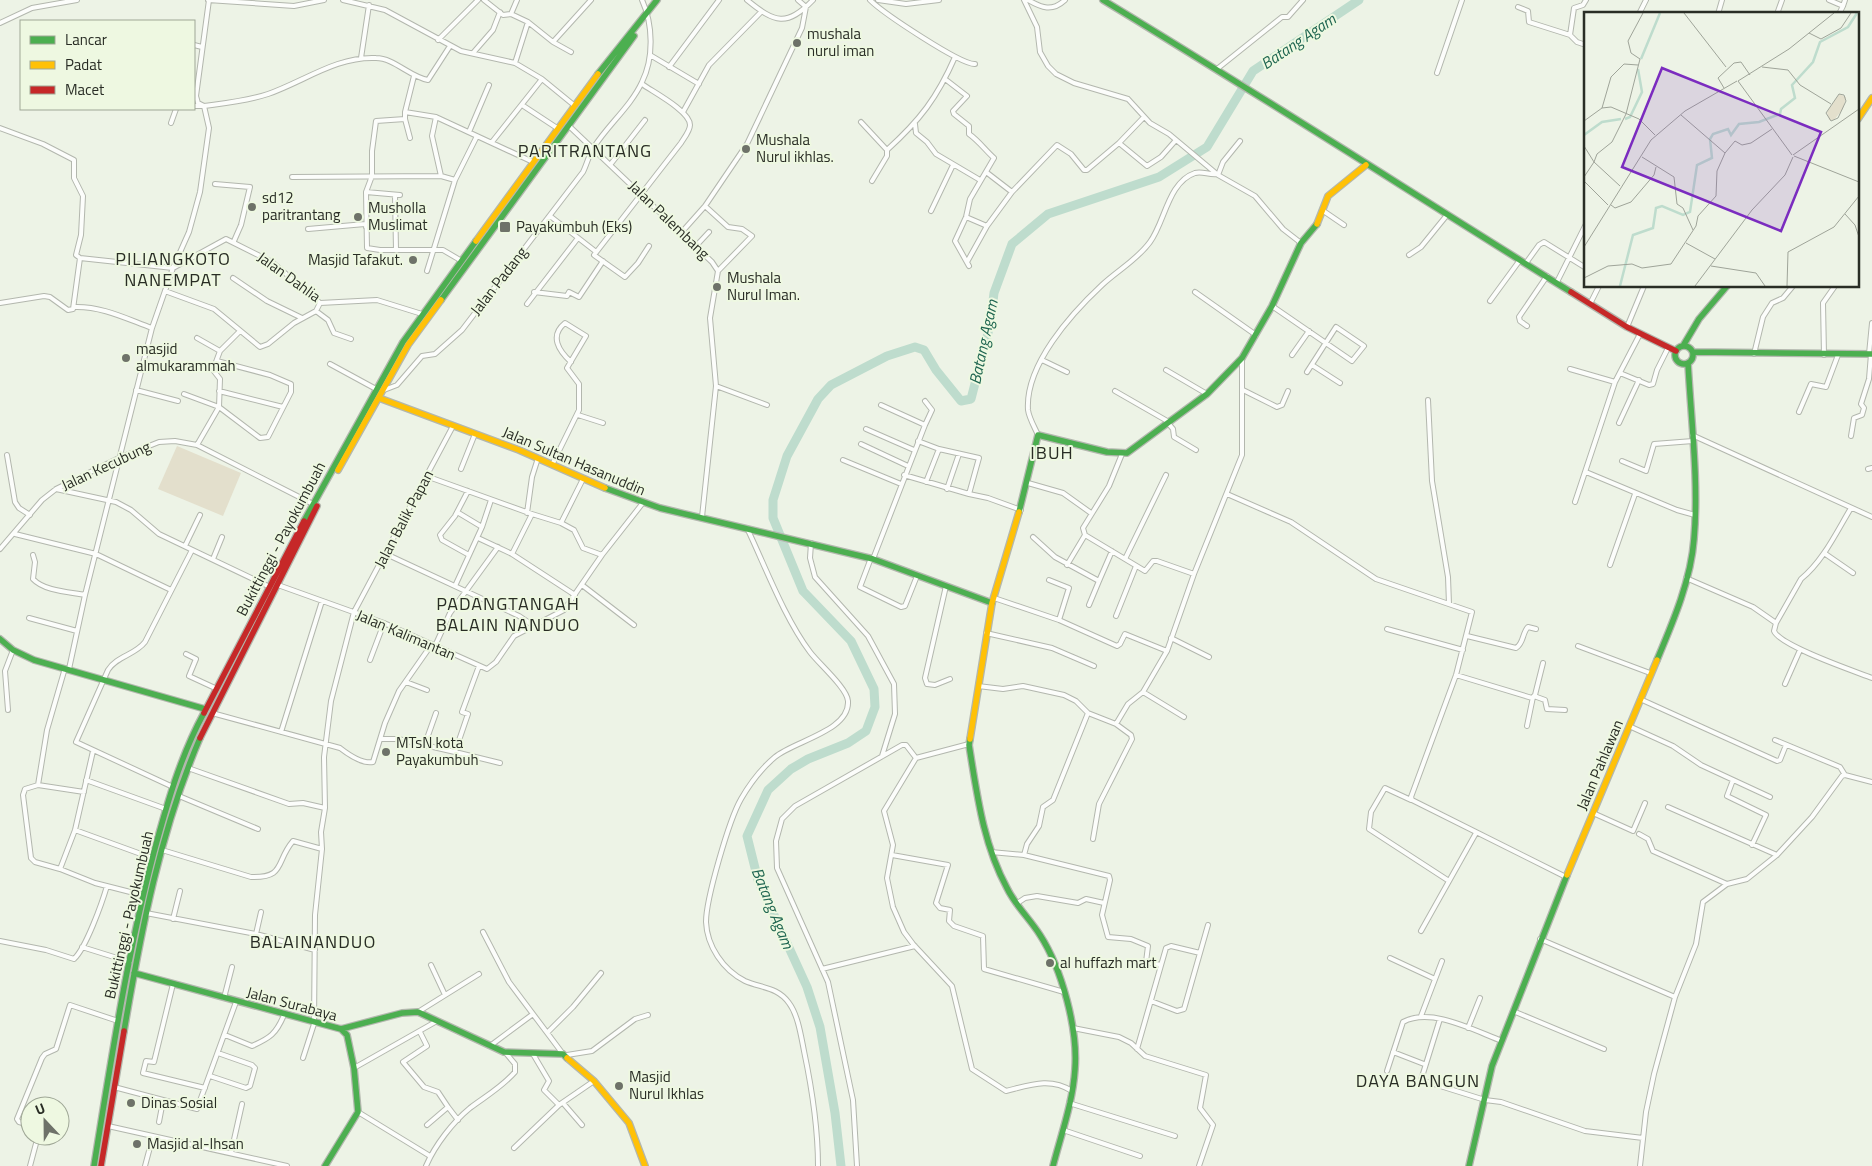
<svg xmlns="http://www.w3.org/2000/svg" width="1872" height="1166" font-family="'Titillium Web',sans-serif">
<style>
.green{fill:#e3dfcc}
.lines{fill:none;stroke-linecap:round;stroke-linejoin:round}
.river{stroke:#bedccd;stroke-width:9}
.street-casing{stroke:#b3b7ae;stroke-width:6}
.fast-casing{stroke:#b3b7ae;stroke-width:8}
.slow-casing{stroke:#b3b7ae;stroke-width:8}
.jam-casing{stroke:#b3b7ae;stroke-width:8}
.street{stroke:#fcfdfb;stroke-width:4}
.fast{stroke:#4caf50;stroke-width:5.5}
.slow{stroke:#ffc107;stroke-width:5.5}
.jam{stroke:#c62828;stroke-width:5.5}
.poi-dot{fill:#6e7269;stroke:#eef8e1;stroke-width:2}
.labels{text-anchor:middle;stroke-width:4;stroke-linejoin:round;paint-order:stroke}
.poi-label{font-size:15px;fill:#292d25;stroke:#eef8e1;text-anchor:start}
.street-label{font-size:15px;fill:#292d25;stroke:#eef8e1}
.water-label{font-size:16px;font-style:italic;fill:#1e6550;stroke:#eef8e1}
.quarter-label{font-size:18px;letter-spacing:1px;fill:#292d25;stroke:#eef8e1}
.inset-river{fill:none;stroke:#bedccd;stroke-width:2.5}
.inset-road{fill:none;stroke:#9fa499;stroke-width:1}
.view{fill:#7b2cbf;fill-opacity:0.15;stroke:#7b2cbf;stroke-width:2.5}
.inset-edge{fill:none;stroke:#292d25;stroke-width:2.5}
</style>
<rect width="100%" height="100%" fill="#edf3e6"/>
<path class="green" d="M177 446 241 473 223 516 158 489Z"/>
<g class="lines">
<path class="river" d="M841 1166 835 1113 820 1027 807 987 758 880 747 836 768 790 791 769 808 759 848 743 866 731 875 707 874 689 851 641 803 591 773 518V500L787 456 818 399 831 385 887 356 915 347 924 350 936 370 961 401 971 399 990 325 994 293 1012 244 1048 214 1159 177 1207 147 1253 71 1359 0"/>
<g class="street-casing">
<path id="street" d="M208 0 294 6 324 0
M343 0 385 10 461 51 515 63 542 79 575 106
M484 0 503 15 511 14 517 0
M747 0C775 23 787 27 813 0
M870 0C883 13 961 65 975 64
M878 0 906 4 939 0
M1024 0 1037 27 1040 52 1048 66 1056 74 1074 83 1128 99 1150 123 1169 134 1218 175 1255 196 1283 229 1301 243
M1028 0C1042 8 1052 12 1065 0
M1829 0 1843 6 1845 0
M1518 7 1528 11 1529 22 1570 35 1577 42 1586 45
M511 14 528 22 553 42 591 0
M1639 14 1646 0
M1718 14 1722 0
M1777 14 1782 0
M1839 14 1843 6
M0 23 32 8 77 0
M1570 35 1574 8 1583 5 1586 0
M438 40 478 0
M553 42 571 52
M194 45 202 47
M473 53 493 30 500 12
M650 55 699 84
M361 58 369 5
M515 63 528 22
M669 67 719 0
M1217 69 1282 17H1288L1303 0
M1437 73 1462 0
M945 79 967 96 953 111 954 114 969 126V134C979 141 985 150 994 158L970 199 966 217 955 241 969 266
M642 84C653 92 690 111 690 125 690 131 684 138 681 143L594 255 625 277 638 263 649 246
M522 105 557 128
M194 106H202
M204 106C226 103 247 101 268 94 303 82 337 56 376 58 394 58 410 77 428 80L450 46
M405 112 414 76
M683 112 709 65 761 12
M436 117 432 136 441 176
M405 119 410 138
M861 122 887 150
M171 123 176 109
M915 124 916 133 927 142 936 154 980 180
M569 126 712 262 718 271 710 318 716 386 702 517
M0 128 43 144 74 160V178L83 196 81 235 76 255 80 258 173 268 226 239 272 262 320 303 377 300 422 314
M469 132 489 85
M492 142 542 79
M1119 143 1144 117
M610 165 645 120
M986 172 1012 192
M1218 175 1223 162 1240 141
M292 177 441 176 455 180
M872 181 887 156V150C920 120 937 98 955 57
M215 184 250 187 241 225 234 241
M366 192 400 195
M395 195 396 250
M705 206 728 227 742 229 752 236 718 271
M1322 210 1344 225
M931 211 953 165
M550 216 595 251
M966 217 987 226
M366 227 419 224
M308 229 365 224
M681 233 705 206 747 144 802 28 806 7 798 0
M695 247 709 232
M1409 255 1421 247 1447 215
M460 260 443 250H380L367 248 366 192 372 176V151L376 121 405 119V112L436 117 533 162
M967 262 987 226 1012 192 1057 145 1071 154 1084 170H1087L1119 143 1147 166 1161 157 1176 140
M1526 263 1539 245 1544 242 1586 268
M427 271 455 180 477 136
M233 278 267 301 302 318
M1557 282 1586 224
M165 291 214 309 260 347 268 344 294 323 316 311 320 303
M534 292 567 296 569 292 579 297 603 261
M1195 292 1256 335
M1490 301 1520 260
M0 303 44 296 50 297 68 310 73 309 80 258
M527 304 578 238
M1590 304 1599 286
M1272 306 1352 361 1364 346 1336 327 1307 372
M74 307C102 306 127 319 152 328
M316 311 328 320 334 333 351 339
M1527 326 1520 321 1519 317 1547 276
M1627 327 1644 286
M197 338 220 351
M1754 354 1763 317 1772 303 1783 298 1793 286
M1869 354 1872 323
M1292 355 1309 331
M1824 355 1823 303 1835 286
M1042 360 1067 372
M330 364 376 389
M1312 365 1340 383
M1570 369 1615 382
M1166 370 1207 394
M1620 373 1649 385 1653 384 1657 370 1668 348
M716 386 767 405
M136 390 178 401
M384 390 397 385 422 356 435 354 462 330 583 172C587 164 589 154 594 147 608 125 631 106 642 82 654 58 653 24 642 0
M1243 390 1277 407 1282 405 1288 391
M219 391 283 407
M1115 391 1169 422
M184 394 219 407 260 438 268 437 291 392V384L270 375 217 361
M1428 400 1432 481 1448 577 1449 604
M1799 412 1811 384 1826 387 1838 355
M578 415 603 423
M1168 423 1173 429 1174 437 1196 450
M1619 423 1639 380
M925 425 932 410 925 401
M866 429 914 450
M1038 435C1035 428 1029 418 1028 410 1025 365 1071 314 1102 285 1118 270 1137 260 1150 242 1165 222 1168 182 1195 173 1202 171 1209 175 1217 174
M1692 435 1872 517
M1851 436 1854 418 1862 415 1864 408 1861 404 1869 379 1871 354
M861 444 908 466
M197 445 219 407 220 379 213 370 220 351 240 331
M1122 454 1109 486 1083 528 1085 535 1125 559 1166 475
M7 455 15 502 19 508 30 515
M843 460 901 484
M1622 461 1646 471 1654 444 1693 441
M552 465 579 410V384L567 368 586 336 565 323C549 336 559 351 571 362
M461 469 475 434
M1868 469 1872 468
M1586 472 1677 510 1695 515
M904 475 969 494 979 458 939 449 918 441
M426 476 532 514
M926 482 939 449
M1028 483 1063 493 1091 513
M56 489 116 502 131 510 159 534 270 587
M947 489 959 454
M468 491 455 516 440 535 442 540 469 555
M969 494 988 498 1021 510
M1227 494 1291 522 1376 579 1472 612 1456 675 1411 797 1412 800 1566 877
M1575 502 1615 382 1640 334
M1851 508C1836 533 1823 561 1801 579L1776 623 1774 631C1780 646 1854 671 1872 678
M457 512 482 527
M527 513 532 477 538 458
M561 523 574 530 583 548 602 555
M747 528C766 568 784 617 810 652 819 664 847 688 848 701 850 731 794 741 775 757 762 768 749 785 741 799 729 820 706 899 706 922 707 946 723 970 745 981 761 988 778 987 789 1003 798 1015 801 1036 804 1051 812 1089 818 1126 818 1166
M15 534 96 554 171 590
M1033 537 1055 557 1099 581 1112 551
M478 538 512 554 575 595
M811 543 810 558 815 577 868 636 894 684 895 714 882 756
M185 546 200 515
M0 549 42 500 56 489 121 457 159 442 175 441 197 445 313 504
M1824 553 1853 573
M386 554 519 616 534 626
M512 554 532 514 561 523 583 479
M33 555 35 562 33 579C44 591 69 592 85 595
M871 558 860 587 901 607 905 606 917 576
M213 559 222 537
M873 559 925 425 881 405
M1125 559 1145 571 1153 561H1157L1194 574
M1067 565 1085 535
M1610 565 1635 494
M1686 578 1753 607 1776 623
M278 585 384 623 487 669 496 662 514 636 564 610 602 555 642 504
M582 585 634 625
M455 586 482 527 491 500
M946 586 925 678 927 684 935 685 950 679
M994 598 1059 620 1069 588 1049 580
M1089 605 1099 581
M1116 616 1136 566
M29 618 77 631
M1059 620 1117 646 1120 644 1125 634 1167 651
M1387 629 1463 650
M986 633 1052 648 1094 666
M1467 636 1516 648C1524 643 1522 633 1528 627L1536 629
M1171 638 1209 657
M435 646 450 613 498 547
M1578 646 1650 673
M186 654 196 659 189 676 215 688
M370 660 384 623
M69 669 85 595 152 328 173 268 189 232 200 192 209 128 204 106 198 103 196 96 209 0
M1456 675 1532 698 1535 695 1543 663
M406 682 427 690
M1785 684 1800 650
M978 686 1003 689 1023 686 1064 695 1076 701 1088 713 1116 724 1128 704 1143 692 1167 651 1194 574 1242 455V358
M1143 692 1184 717
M1534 696 1545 700 1547 709 1565 710
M1640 699 1777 761 1780 760 1786 745
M8 710 5 671 13 650
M212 713 340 748C349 755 363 764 373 762L385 723 399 691 432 644
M1527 726 1533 697
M1629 726 1673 746 1701 765 1770 797
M281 732 322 601
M381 739H398L455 752 468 714 462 712 479 666
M1775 740 1840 767 1845 775
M425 744 436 713
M969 744 916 758 884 811 893 845 887 878 893 907 904 932 913 944 952 986 972 1069 1006 1091C1030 1085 1050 1077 1072 1091
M455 752 500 763
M188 768 289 804 303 803 325 808
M86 780 166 809
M1733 780 1727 796 1766 815 1752 845
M38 785 47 730 65 668
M173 787 76 742 108 670C117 656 135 655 145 642L192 550
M84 792 38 785 25 789 23 795 31 858 35 862 60 869 95 883 142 895
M179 796 258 829
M1411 800 1385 788 1371 812 1369 829 1449 881
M1668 807 1777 855
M1593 813 1633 831 1645 803
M75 830 152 858
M1639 834 1648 839 1653 851 1727 884
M1093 839 1099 804 1132 739 1131 735 1116 724
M162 850 251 877C286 878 275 862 293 841L322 849
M991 852 1024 855 1109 876 1110 880 1102 915 1108 937 1131 939 1148 946 1146 962 1161 965
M892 855 948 865 936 903 940 908 950 910 949 921 954 926 983 936 984 969 1064 992
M1024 855 1027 844 1039 826 1043 807 1053 800 1088 713
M60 869 75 830 93 751
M1016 904 1025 898 1037 896 1078 903 1086 899 1104 903
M146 913 256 934 315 950
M173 919 180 891
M1421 931 1476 833
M483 932 509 982 563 1054
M256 934 261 912
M1540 939 1675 997
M0 941 46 950 74 959C86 948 102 903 107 886
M82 947 130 962
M1390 958 1435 979
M431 965 445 995
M822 969 915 946
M173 984 154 1062 146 1061 143 1073 205 1088
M224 998 232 967
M1151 1001 1177 1011 1184 1009 1208 925
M1513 1011 1604 1049
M418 1012 479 974
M1421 1016 1442 961
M1440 1019 1421 1080 1485 1100 1501 1102 1585 1131 1643 1138
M1073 1028 1119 1037 1131 1043 1145 1056 1206 1075 1200 1108 1213 1125 1199 1166
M1468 1028 1480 998
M420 1032 427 1046 403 1062 424 1087 438 1092 448 1107
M548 1032 573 1007 601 973
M225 1035 252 1046C270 1038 276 1034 284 1015
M490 1046 533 1014
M1137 1049 1166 948 1171 946 1200 953
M1393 1052 1424 1064
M533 1054 549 1081 544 1090 559 1105
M567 1055 592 1051 635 1019 648 1015
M303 1058 314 1024 315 915 322 849 321 832 325 808 324 757 331 701 354 612 453 426
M354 1068 437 1021
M1387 1071 1403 1022C1431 1007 1473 1030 1502 1041
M210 1076 246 1088 250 1086 255 1068 252 1065 218 1053
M114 1087 197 1109 236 1002
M563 1103 582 1125
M1069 1103 1175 1136
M358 1112 430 1156
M159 1122 163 1101
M30 1125 19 1122 17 1119 42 1058 45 1054 56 1049 70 1005 118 1021
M427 1125 448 1107 458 1120
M108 1126 287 1166
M1063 1130 1140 1156
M514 1148 559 1105 594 1081
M231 1153 242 1104
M30 1166 38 1136
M145 1166 153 1136
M426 1166C435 1145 453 1122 470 1108 486 1096 502 1087 515 1072V1064L505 1052
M857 1166 853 1100 828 982 777 868 776 841 782 819 795 806 902 745H906L916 758
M1640 1166 1646 1112 1654 1074 1675 997 1696 944 1703 902 1727 884 1747 879 1777 855 1812 817 1842 776 1845 775 1872 782"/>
</g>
<g class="fast-casing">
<path id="fast" d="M1103 0C1260 95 1415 195 1571 292
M598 74 657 0
M441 300 634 36
M1683 346 1699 319 1727 286
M1675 355a9 9 0 1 1 18 0a9 9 0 1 1-18 0Z
M1693 352 1872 354
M605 488 660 508 873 559 992 603
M1019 512 1038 435 1107 452 1127 453 1207 394 1242 358 1272 306 1301 243 1317 224
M304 521 403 342 476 241
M0 639 13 650 34 660 205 709
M1657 660C1673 622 1691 580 1694 539 1699 483 1691 419 1688 363
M970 739 969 745C977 794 983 844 1007 888 1015 905 1030 919 1040 935 1062 969 1078 1029 1075 1069 1073 1102 1061 1135 1053 1166
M134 973 341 1029 402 1013 418 1012 504 1052 563 1054 567 1058
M124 1031C141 931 160 831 200 738
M94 1166C111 1061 127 955 154 852 167 804 180 757 204 713
M325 1166 358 1112 354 1068 347 1035 341 1029
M1469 1166 1492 1066 1567 875"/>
</g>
<g class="slow-casing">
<path id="slow" d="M1858 119 1872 98
M1317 224 1328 196 1366 165
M476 241 598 74
M379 398 519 450 605 488
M338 470 408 345 441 300
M970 739 992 603 1019 512
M1567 875 1657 660
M567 1058 594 1081 629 1123 645 1166"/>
</g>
<g class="jam-casing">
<path id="jam" d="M1571 292 1627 327 1676 351
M204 713 304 521
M200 738 317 506
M101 1166 124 1031"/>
</g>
<use href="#street" class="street"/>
<use href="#fast" class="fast"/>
<use href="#slow" class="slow"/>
<use href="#jam" class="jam"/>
</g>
<g class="poi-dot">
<circle cx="797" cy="43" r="5"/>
<circle cx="746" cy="149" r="5"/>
<circle cx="252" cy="207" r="5"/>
<circle cx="358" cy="217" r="5"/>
<rect x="499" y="221" width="12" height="12" rx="2.5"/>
<circle cx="413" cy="260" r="5"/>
<circle cx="717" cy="287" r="5"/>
<circle cx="126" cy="358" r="5"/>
<circle cx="386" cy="752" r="5"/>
<circle cx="1050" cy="963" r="5"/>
<circle cx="619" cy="1086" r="5"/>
<circle cx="131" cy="1103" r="5"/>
<circle cx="137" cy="1144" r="5"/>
</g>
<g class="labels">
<g class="poi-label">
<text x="807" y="39">mushala<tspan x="807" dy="17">nurul iman</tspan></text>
<text x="756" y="145">Mushala<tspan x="756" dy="17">Nurul ikhlas.</tspan></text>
<text x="262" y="203">sd12<tspan x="262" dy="17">paritrantang</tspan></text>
<text x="368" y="213">Musholla<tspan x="368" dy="17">Muslimat</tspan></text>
<text x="516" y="232">Payakumbuh (Eks)</text>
<text x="403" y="265" text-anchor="end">Masjid Tafakut.</text>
<text x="727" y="283">Mushala<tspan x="727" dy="17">Nurul Iman.</tspan></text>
<text x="136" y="354">masjid<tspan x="136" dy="17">almukarammah</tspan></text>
<text x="396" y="748">MTsN kota<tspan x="396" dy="17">Payakumbuh</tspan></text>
<text x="1060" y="968">al huffazh mart</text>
<text x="629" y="1082">Masjid<tspan x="629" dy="17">Nurul Ikhlas</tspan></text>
<text x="141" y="1108">Dinas Sosial</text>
<text x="147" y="1149">Masjid al-Ihsan</text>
</g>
<g class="street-label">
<text transform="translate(669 220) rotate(44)" y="5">Jalan Palembang</text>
<text transform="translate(289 277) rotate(36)" y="5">Jalan Dahlia</text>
<text transform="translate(499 281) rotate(-52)" y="5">Jalan Padang</text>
<text transform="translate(574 461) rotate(23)" y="5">Jalan Sultan Hasanuddin</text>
<text transform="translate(106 466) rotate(-25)" y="5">Jalan Kecubung</text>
<text transform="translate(404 519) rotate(-62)" y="5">Jalan Balik Papan</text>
<text transform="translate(281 539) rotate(-62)" y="5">Bukittinggi - Payokumbuah</text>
<text transform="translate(406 635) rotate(23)" y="5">Jalan Kalimantan</text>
<text transform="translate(1600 765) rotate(-67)" y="5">Jalan Pahlawan</text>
<text transform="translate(129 915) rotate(-77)" y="5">Bukittinggi - Payokumbuah</text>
<text transform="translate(292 1004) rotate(15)" y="5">Jalan Surabaya</text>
</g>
<g class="water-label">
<text transform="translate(1298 41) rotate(-34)" y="6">Batang Agam</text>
<text transform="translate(983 342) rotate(-78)" y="6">Batang Agam</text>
<text transform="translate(773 908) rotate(68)" y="6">Batang Agam</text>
</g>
<g class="quarter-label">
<text x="585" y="157">PARITRANTANG</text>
<text x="173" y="265">PILIANGKOTO<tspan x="173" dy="21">NANEMPAT</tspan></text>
<text x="1052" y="459">IBUH</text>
<text x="508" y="610">PADANGTANGAH<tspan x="508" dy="21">BALAIN NANDUO</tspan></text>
<text x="313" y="948">BALAINANDUO</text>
<text x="1418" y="1087">DAYA BANGUN</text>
</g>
</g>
<g transform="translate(1584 12)">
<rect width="275" height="275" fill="#edf3e6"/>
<path d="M255 82 262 85 259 97 250 108H245L243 100Z" fill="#e3dfcc"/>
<path class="inset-river" d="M57 47 76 1M41 107 46 105 58 80 54 57M0 123 18 110 37 107M36 274 49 223 69 216 72 196 78 194 99 203 106 200 113 153 128 146 126 127 129 122 144 117 147 123 155 112 175 110 196 102 197 97 211 86 208 73 229 50 236 30 264 15 273 1"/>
<path class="inset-road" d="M100 1 142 55M225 21 237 27 257 16 267 1M178 55 204 58 216 73 247 92M154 69 208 143M154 69 205 37 250 1M140 76 134 66 150 51 157 50 166 63M255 82 260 83 262 89 254 106 247 109 242 101ZM18 96 27 65 40 52 54 53M97 103 141 141M0 109 18 96 27 95 55 107 71 123M0 134 10 150 0 165M209 143 275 97M210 144 275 170M58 145 90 165 93 192 99 196 109 218M0 169 24 193M36 174 10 150 13 142 28 130 42 102 56 47 47 41 44 29 59 1M27 193 31 196 47 190 70 163 72 155M261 202 271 213 275 225M102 231 131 247M0 235 67 128 101 99 153 69M127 254 172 261 181 274M0 266 24 254 48 252 58 256 87 252 112 214 114 204 132 184 133 159 141 141 151 129 158 133 167 131 188 117M111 274 168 198 201 163 209 145M203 274 204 240 250 215 275 184"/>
<path class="view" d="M78 56 237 120 197 219 38 155Z"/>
<rect width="275" height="275" class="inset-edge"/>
</g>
<rect x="20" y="20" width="175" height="90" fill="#eef8e1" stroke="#9fa796"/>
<rect x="30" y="36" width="25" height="8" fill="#4caf50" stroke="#9fa796"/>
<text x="65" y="45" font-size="15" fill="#292d25">Lancar</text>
<rect x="30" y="61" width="25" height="8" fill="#ffc107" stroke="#9fa796"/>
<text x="65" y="70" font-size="15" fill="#292d25">Padat</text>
<rect x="30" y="86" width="25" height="8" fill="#c62828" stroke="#9fa796"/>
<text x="65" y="95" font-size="15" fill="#292d25">Macet</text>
<g transform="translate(45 1121) rotate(338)"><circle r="24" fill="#eef8e1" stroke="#9fa796"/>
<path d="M0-4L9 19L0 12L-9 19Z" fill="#6e7269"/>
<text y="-8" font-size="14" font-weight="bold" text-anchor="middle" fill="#292d25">U</text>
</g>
</svg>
